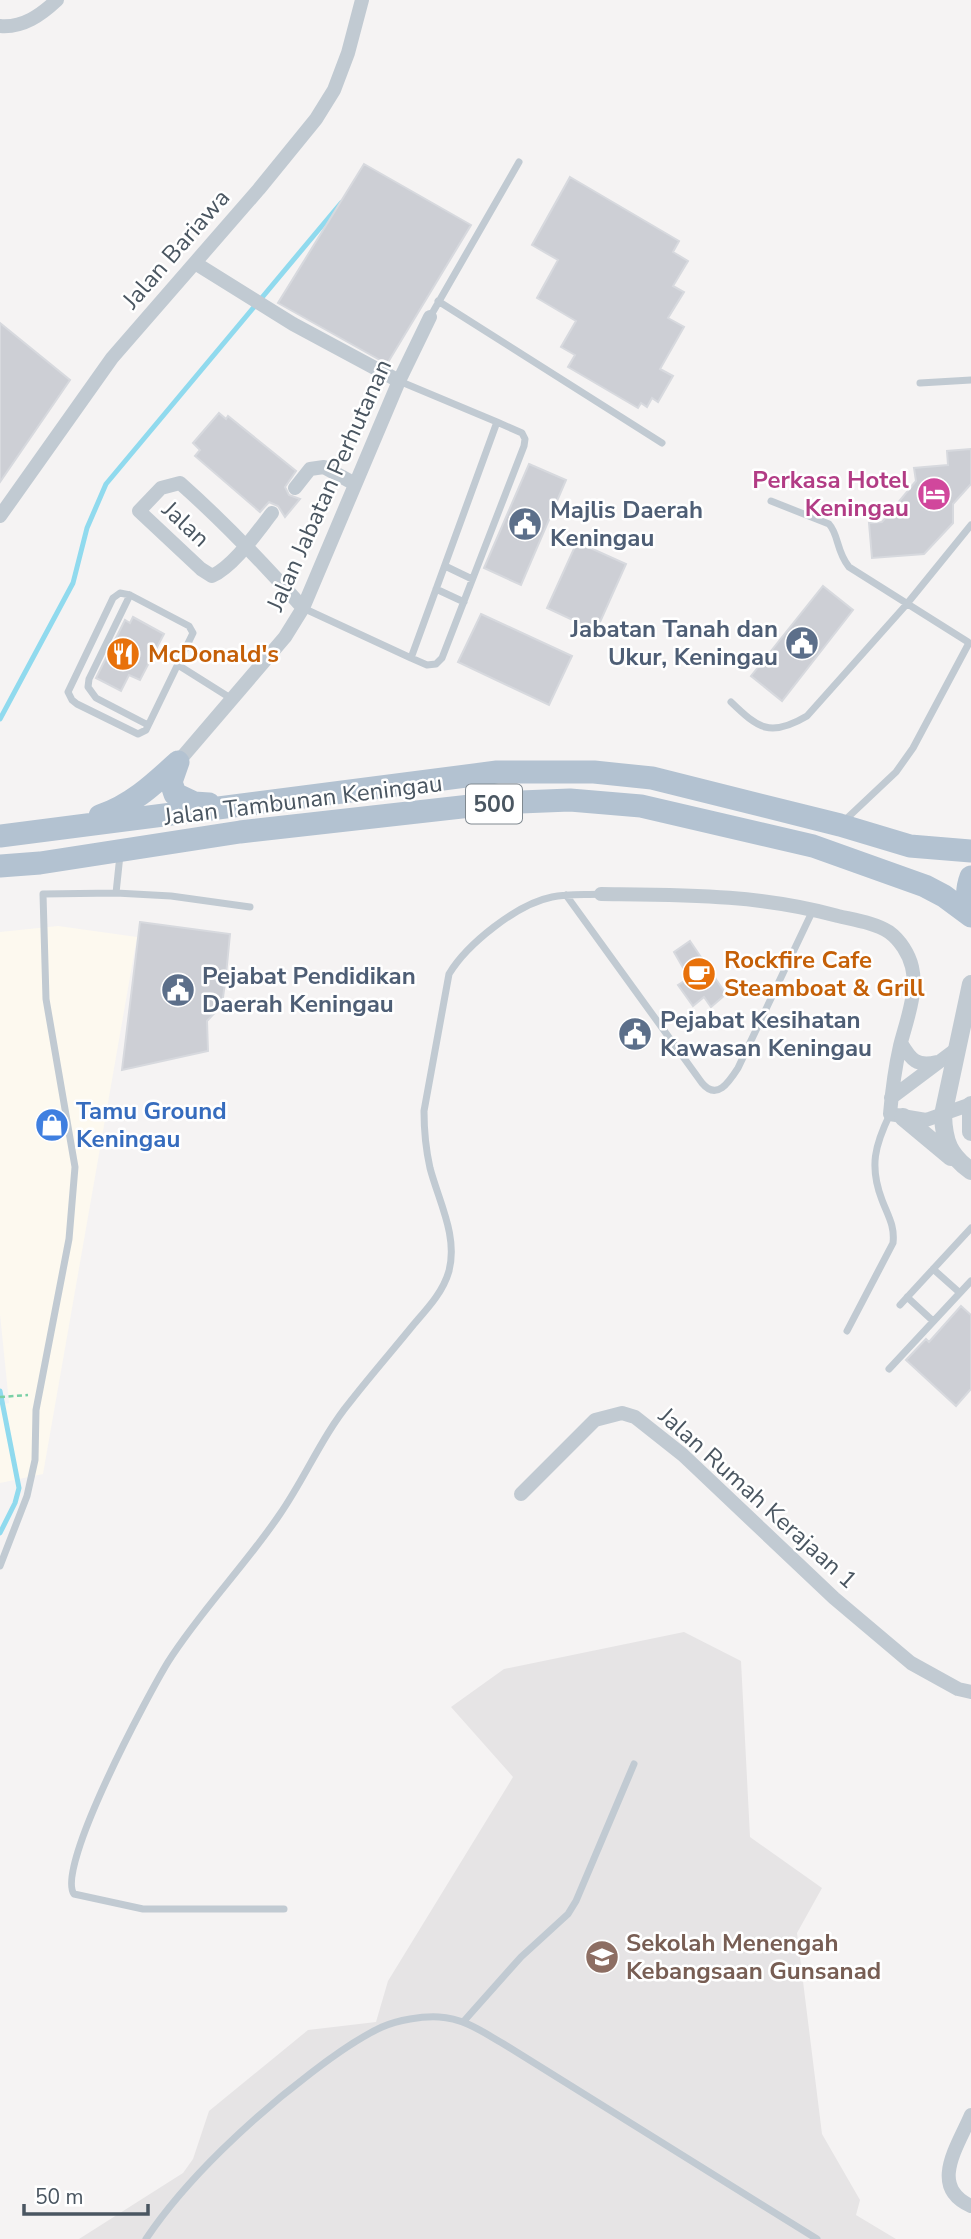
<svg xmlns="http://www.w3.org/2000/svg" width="971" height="2239" font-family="'Nunito Sans',sans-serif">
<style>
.commercial{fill:#fdf9ef}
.education{fill:#e6e4e5}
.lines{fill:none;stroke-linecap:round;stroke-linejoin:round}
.stream{stroke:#90daee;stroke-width:5}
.building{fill:#cdcfd5;stroke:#d7d9de;stroke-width:2}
.path{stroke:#7ad0a6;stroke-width:2.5;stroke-dasharray:5 3.5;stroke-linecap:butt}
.service{stroke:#c1cad2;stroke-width:7}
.minor{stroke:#c1cad2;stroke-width:14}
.tertiary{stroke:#c1cad2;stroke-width:18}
.primary{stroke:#b3c2d1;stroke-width:23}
.labels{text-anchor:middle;stroke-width:5;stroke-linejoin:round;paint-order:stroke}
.shield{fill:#fff;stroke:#808990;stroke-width:2}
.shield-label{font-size:23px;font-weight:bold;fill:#4a5661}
.street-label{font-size:24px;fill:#4a5661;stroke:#fff}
.hotel-label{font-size:24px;font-weight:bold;fill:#b23c85;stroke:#fff;text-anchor:end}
.service-label{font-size:24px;font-weight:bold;fill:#4e5e75;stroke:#fff;text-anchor:start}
.food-label{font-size:24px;font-weight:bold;fill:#c56008;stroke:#fff;text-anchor:start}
.shop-label{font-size:24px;font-weight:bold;fill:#366cbe;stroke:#fff;text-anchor:start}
.education-label{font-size:24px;font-weight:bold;fill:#785e54;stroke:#fff;text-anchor:start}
</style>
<rect width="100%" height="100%" fill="#f5f3f3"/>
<path class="commercial" d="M58 926 137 937 43 1474 0 1483V1405L9 1403 0 1314V932Z"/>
<path class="education" d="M684 1632 741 1661 750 1837 822 1888 797 1933 822 2134 860 2200 856 2215 896 2239H79L183 2173 193 2159 209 2111 308 2030 376 2022 388 1981 513 1777 451 1707 504 1669Z"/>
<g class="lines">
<path class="stream" d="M0 719 73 583 87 528 106 484 341 203
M0 1391 19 1488 15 1503 0 1533"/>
</g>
<path class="building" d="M364 164 471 225 387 364 278 303Z
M570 177 679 241 673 252 688 261 673 286 684 292 668 318 684 327 660 369 673 376 658 402 652 398 647 407 641 403 638 408 568 367 575 355 561 347 576 321 537 298 558 260 532 245Z
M0 323 70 380 0 482Z
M219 413 226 419 228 416 296 471 285 487 289 495 300 499 285 517 278 506 269 502 260 512 195 456 200 450 193 443Z
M971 449V484L953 504V523L924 554 872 558 869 523 882 522 916 481 914 468 948 465 947 451Z
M529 464 566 480 521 585 484 568Z
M577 542 626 564 596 631 547 608Z
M823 586 853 610 782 701 751 676Z
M481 614 572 656 549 705 458 662Z
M133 617 164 634 140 680 129 675 121 691 96 678 125 620 130 623Z
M140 922 230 934 226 975 222 1005 207 1021 208 1051 122 1070Z
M690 941 726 994 711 1007 704 997 693 1006 678 985 689 978 674 952Z
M961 1306 971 1315V1389L956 1406 906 1360 926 1339 929 1342Z"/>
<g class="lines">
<path class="path" d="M0 1397 28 1395"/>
<path class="service" d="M438 301 662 443
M430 317 519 162
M920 383 971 380
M771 501 829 524C839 535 836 551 849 567L968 642
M445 566 472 579
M436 589 464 602
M120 593 130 595 189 626 193 633 146 730 138 734 77 704 72 700 68 692 113 598Z
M130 595 89 679 88 687 96 698 148 725
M303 608 411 658 497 422 399 381
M411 658 427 665 436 664 442 658 524 446 525 439 522 433 497 422
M178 665 232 699
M731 702C758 728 770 738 807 716L906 605 971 525
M843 822 896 772 913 748 969 643
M116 893 120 855
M566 895 702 1083C717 1101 729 1082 738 1068L813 910
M933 1269 960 1293
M907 1297 933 1321
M900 1305 971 1228
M847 1331 893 1243C895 1226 888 1216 882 1200 869 1166 875 1145 890 1114
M889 1369 971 1281
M0 1566 27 1496 35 1460 36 1410 69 1239 75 1167 46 999 43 894 116 893 171 896 250 907
M284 1909H143L74 1894C55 1868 149 1693 168 1662 201 1610 245 1566 280 1514 305 1478 322 1436 350 1402 371 1375 393 1350 414 1324 428 1308 443 1292 449 1271 458 1236 439 1202 430 1168 426 1150 424 1130 424 1111L449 974C467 944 517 904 552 897 567 894 585 895 601 894
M464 2021 521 1957 568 1914 576 1901 634 1764
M146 2239C186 2179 253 2117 311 2073 333 2056 356 2039 382 2027 398 2020 422 2016 439 2017 463 2018 483 2032 502 2043L817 2239"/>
<path class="minor" d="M0 26C23 28 41 15 57 0
M195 263 293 324 399 381
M295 488 310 469 324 467 355 484
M272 513C257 532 234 566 212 576L201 569 139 511 161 488 180 483C224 522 264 564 303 608
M0 516 112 358 259 189 316 119 334 90 348 53 362 0
M178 762 285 637 303 608 399 381 430 317
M601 894C683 895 758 894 838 916 855 920 875 923 889 932 900 940 909 954 912 967 918 992 906 1022 900 1046 895 1068 892 1091 890 1114L926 1120 971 1104
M901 1043C911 1060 917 1067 937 1062
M891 1098 959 1047
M521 1494 595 1420 622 1413 635 1417 683 1455 834 1598 911 1663 958 1689 971 1692
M971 2115C958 2146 928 2187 971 2206"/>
<path class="tertiary" d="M971 984 943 1115C944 1142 949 1155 971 1171
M971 1105V1132
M903 1117 951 1157"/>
<path class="primary" d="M178 762 171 782 175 794 194 803 209 804
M100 816C132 805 154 784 178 762
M0 836 497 772H594L652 778 840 825 910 846 971 851
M0 866 40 863 240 832 497 803 570 800 641 806 813 846 925 886 944 896 971 916
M971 877C966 890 967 901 971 915"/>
</g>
<defs>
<g id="hotel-disc" transform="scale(1.75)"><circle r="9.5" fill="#d1479c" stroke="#fff"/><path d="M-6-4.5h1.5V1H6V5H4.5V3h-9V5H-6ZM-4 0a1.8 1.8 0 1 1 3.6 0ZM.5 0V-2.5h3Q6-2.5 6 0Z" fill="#fff"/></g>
<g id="civic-disc" transform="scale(1.75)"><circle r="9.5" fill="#5c6f8a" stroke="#fff"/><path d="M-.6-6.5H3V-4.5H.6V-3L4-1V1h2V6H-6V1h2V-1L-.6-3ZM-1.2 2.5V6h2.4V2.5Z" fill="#fff"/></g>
<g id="restaurant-disc" transform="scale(1.75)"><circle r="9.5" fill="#e8710a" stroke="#fff"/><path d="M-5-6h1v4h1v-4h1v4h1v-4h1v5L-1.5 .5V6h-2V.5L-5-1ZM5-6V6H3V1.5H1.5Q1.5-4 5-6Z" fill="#fff"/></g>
<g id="cafe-disc" transform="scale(1.75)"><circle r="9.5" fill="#e8710a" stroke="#fff"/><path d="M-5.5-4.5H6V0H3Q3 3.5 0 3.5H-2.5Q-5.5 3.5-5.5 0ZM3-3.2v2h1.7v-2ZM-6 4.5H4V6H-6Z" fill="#fff"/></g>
<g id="shop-disc" transform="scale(1.75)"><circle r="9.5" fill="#3f7fe0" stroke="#fff"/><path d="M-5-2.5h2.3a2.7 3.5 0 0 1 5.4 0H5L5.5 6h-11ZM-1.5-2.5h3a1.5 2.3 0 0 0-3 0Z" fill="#fff"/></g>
<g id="school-disc" transform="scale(1.75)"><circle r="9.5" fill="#8d6e63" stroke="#fff"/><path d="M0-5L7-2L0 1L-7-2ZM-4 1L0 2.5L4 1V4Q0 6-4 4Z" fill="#fff"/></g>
</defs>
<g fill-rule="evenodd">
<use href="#hotel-disc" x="934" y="494"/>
<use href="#civic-disc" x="525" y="524"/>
<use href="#civic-disc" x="802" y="643"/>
<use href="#restaurant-disc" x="123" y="654"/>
<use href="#cafe-disc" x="699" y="974"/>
<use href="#civic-disc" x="178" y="990"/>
<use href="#civic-disc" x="635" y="1034"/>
<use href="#shop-disc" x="52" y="1125"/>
<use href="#school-disc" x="602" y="1957"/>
</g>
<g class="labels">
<rect class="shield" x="466" y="784.5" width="56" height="39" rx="5"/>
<g class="shield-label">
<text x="494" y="812">500</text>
</g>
<g class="street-label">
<text transform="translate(176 249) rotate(-49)" y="8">Jalan Bariawa</text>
<text transform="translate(329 485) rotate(-66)" y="8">Jalan Jabatan Perhutanan</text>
<text transform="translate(186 524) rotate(43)" y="8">Jalan</text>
<text transform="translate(303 800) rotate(-7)" y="8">Jalan Tambunan Keningau</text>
<text transform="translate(758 1498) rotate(42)" y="8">Jalan Rumah Kerajaan 1</text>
</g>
<g class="hotel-label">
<text x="909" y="488">Perkasa Hotel<tspan x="909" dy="28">Keningau</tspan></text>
</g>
<g class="service-label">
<text x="550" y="518">Majlis Daerah<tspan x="550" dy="28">Keningau</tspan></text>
<text x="778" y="637" text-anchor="end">Jabatan Tanah dan<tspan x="778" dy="28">Ukur, Keningau</tspan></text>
<text x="202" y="984">Pejabat Pendidikan<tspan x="202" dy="28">Daerah Keningau</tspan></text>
<text x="660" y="1028">Pejabat Kesihatan<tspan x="660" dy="28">Kawasan Keningau</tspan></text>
</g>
<g class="food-label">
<text x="148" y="662">McDonald's</text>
<text x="724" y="968">Rockfire Cafe<tspan x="724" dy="28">Steamboat &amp; Grill</tspan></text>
</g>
<g class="shop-label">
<text x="76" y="1119">Tamu Ground<tspan x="76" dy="28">Keningau</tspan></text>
</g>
<g class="education-label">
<text x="626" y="1951">Sekolah Menengah<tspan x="626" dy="28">Kebangsaan Gunsanad</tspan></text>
</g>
</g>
<path d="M24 2204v10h124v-10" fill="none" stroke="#4a5661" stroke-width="3.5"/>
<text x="35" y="2204" font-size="21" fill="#4a5661" stroke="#ffffff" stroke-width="5" paint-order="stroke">50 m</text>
</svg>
